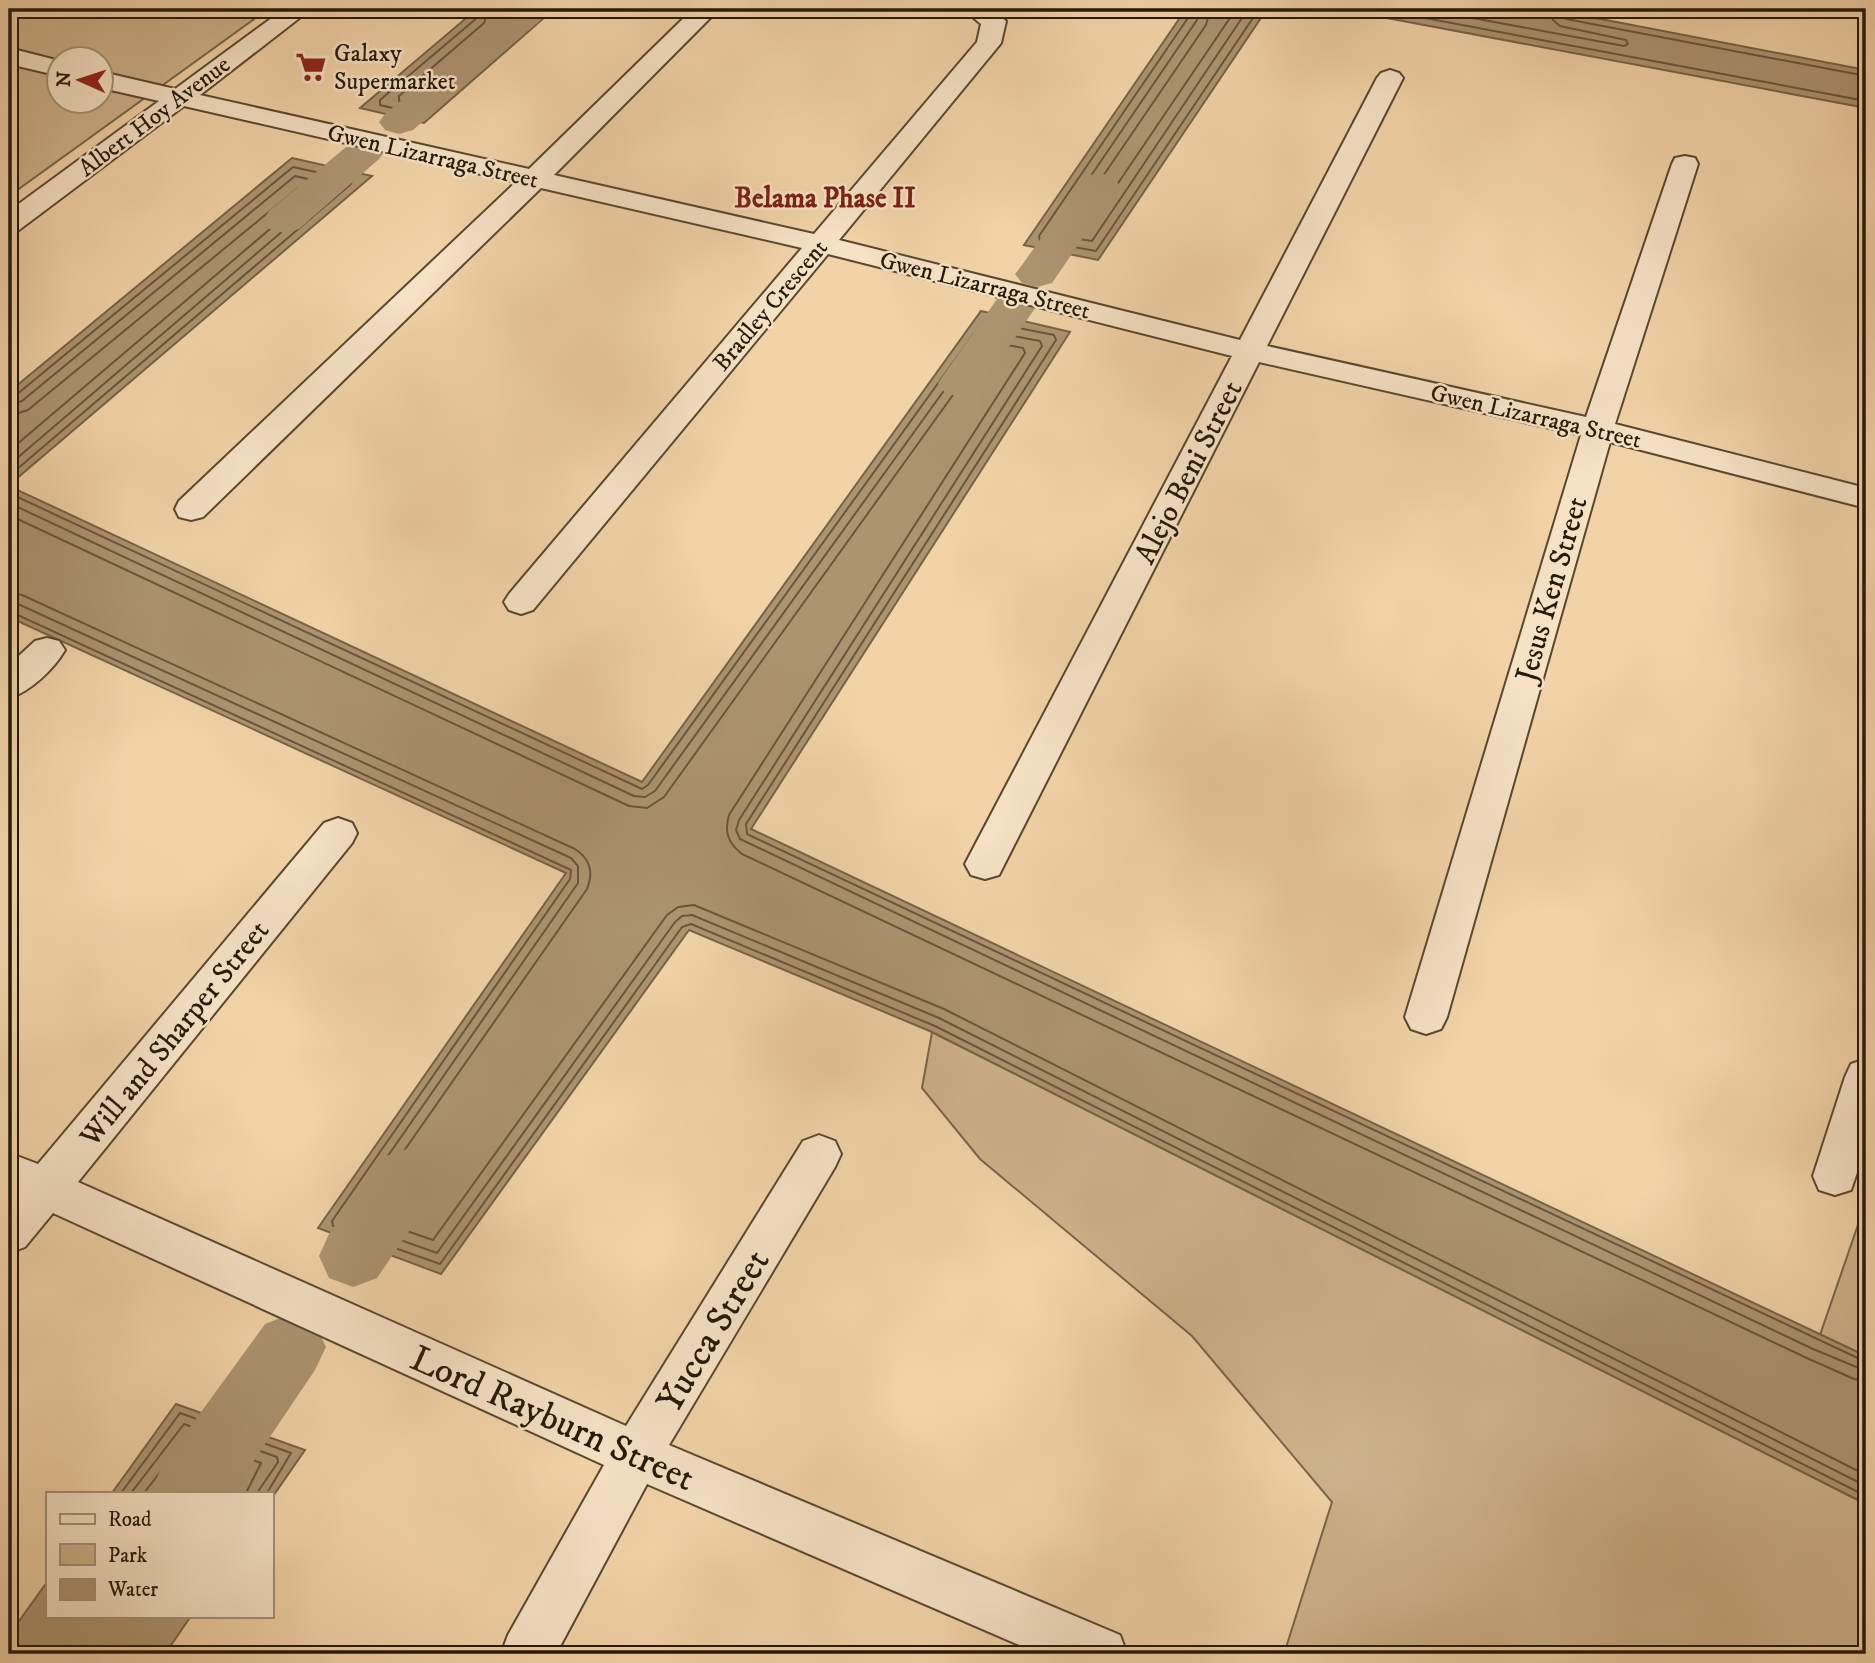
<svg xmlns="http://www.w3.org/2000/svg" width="1875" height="1663" font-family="'IM FELL DW Pica',serif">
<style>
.green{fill:#cfb38c;stroke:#7a6649;stroke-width:2;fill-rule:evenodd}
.water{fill:#ad9471;stroke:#776346;stroke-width:2}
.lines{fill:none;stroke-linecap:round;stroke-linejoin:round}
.shore{stroke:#6a563c;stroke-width:2}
.canal{fill:#ad9471;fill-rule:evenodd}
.minor-casing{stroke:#59482e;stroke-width:4}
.minor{fill:#f7e2c6;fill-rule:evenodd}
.labels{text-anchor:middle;stroke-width:5;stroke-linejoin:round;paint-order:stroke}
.far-poi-label{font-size:24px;fill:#261906;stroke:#f7e2c6;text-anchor:start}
.far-street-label{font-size:24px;fill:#261906;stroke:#f7e2c6}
.far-quarter-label{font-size:28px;font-weight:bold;fill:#7a1f14;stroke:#f7e2c6}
.street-label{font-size:30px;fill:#261906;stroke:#f7e2c6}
.near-street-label{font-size:37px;fill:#261906;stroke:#f7e2c6}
</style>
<rect width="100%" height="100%" fill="#f2d3a8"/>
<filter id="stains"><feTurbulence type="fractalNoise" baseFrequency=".00286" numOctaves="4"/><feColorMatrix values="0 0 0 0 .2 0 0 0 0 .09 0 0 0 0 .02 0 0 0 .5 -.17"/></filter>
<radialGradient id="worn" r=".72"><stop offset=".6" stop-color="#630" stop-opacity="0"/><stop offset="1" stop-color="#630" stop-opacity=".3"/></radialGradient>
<path class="green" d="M9 9H268L9 196ZM60 60H102V102H60Z
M932 1032 1866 1504V1654H1284L1332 1502 1192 1336 980 1159 922 1088Z
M1866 1209V1356L1820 1335 1860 1219Z"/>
<path class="water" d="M477 9H554L424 123 360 108Z
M1186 9H1267L1098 260 1024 245Z
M1339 9H1549L1866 70V108Z
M292 158 372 176 9 485V392Z
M981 311 1070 332 751 829 1866 1356V1504L932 1032 689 930 441 1274 318 1228 566 873 9 617V486L642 782Z
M176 1404 305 1450 271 1499V1493H112Z
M47 1582V1616H191L165 1654H9V1635Z"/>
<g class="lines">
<path class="shore" d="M481 9 478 17 380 100V105L423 115 543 9
M489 9 484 23 399 96V101L421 105 530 9
M1191 9 1190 15 1039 236 1040 241 1096 251 1259 9
M1200 9 1197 20 1054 230V235L1092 241 1248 9
M1210 9 1206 25 1071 223 1072 228 1087 229 1236 9
M1377 9 1866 101
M1424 9 1624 46 1628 44 1626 40 1560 26 1553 20 1550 9
M1559 9 1560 15 1566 19 1866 76
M9 397 16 395 293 167 352 180 351 184 9 476
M9 405 22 401 295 176 333 185 332 189 9 465
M9 416 28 410 298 188 310 190V195L9 451
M9 493 642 789 648 785 983 321 1054 335 1056 340 746 824 747 834 1866 1362
M9 503 634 796 645 797 655 791 987 331 1040 341 1042 346 739 820 736 830 740 839 1813 1349 1866 1371
M9 515 629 806 647 808 664 797 991 342 1023 348 1025 353 729 815C724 832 728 843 742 854L1809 1359 1854 1379 1866 1381
M9 592 22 595 575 849C590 859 594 872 587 889L362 1211 363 1216 433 1240 667 915 678 907 694 905 944 1009 1866 1475
M9 603 18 604 571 858 578 866V883L346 1216 347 1221 437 1253 675 922 682 916 692 915 939 1018 1866 1486
M9 611 571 870 570 879 332 1221 333 1226 440 1264 682 927 691 924 935 1026 1866 1496
M121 1493 180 1413 291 1453 267 1493
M131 1493 184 1424 277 1457 278 1462 257 1493
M144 1493 188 1436 261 1463 246 1493"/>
<path class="canal" d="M509 9H549L544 17 413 130 399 134 385 130 379 122 385 114Z
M365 139 379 143 385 151 379 159 299 229 284 233 269 229 263 220 269 211 351 143Z
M1099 173 1113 176 1119 185 1052 283 1037 287 1022 283 1015 274 1022 265 1085 176Z
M1018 288 1034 292 1040 301 977 393 961 397 945 393 938 383 945 373 1002 292Z
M407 1149 431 1157 440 1178 431 1199 377 1278 353 1287 329 1278 319 1256 329 1234 383 1157Z
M290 1314 315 1324 326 1347 315 1370 232 1493H151L161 1467 265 1324Z"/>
<g class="minor-casing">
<path id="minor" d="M284 9H311L200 95 529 169 693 9H719L554 175 814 234 977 42 981 24 963 9H991L1006 21 1001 43 839 240 1240 340 1377 78 1381 73 1390 70 1399 73 1403 78 1267 346 1586 417 1672 164 1675 158 1685 156 1695 158 1698 164 1615 424 1866 488V508L1610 442 1447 1017 1441 1029 1426 1034 1411 1029 1405 1017 1581 435 1259 362 999 875 985 879 971 875 965 864 1232 356 828 254 533 610 521 614 509 610 504 602 509 594 802 248 541 188 203 517 191 520 179 517 175 509 179 501 516 182 184 106 19 230 9 232V211L159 101 102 88V72L175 89Z
M9 48 60 61V76L9 64Z
M47 638 59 641 65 650C54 669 30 692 9 698V665L35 641Z
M338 818 352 823 357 833 352 843 78 1182 626 1426 803 1141 819 1135 835 1141 841 1154 835 1167 669 1445 1120 1635 1127 1654H1040L647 1484 556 1654H501L508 1635 604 1465 53 1213 25 1247 9 1253V1200L13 1195 9 1193V1153L38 1164 324 823Z
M1866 1059V1146L1851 1190 1835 1195 1819 1190 1813 1176 1845 1077 1851 1064Z"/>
</g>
<use href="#minor" class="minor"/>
</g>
<defs>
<g id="supermarket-bare" transform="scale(2.415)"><path d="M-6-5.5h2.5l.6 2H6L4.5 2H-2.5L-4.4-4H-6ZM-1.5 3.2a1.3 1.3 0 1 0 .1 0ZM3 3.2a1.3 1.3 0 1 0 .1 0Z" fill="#8f2418" stroke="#f7e2c6" stroke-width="2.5" paint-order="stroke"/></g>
</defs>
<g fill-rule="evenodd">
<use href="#supermarket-bare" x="311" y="67"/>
</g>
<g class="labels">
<g class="far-poi-label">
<text x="334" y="61">Galaxy<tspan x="334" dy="28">Supermarket</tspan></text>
</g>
<g class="far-street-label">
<text transform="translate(154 116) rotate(-37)" y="8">Albert Hoy Avenue</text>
<text transform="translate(433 156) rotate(13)" y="8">Gwen Lizarraga Street</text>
<text transform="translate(985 285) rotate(14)" y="8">Gwen Lizarraga Street</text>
<text transform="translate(770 305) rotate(-50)" y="8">Bradley Crescent</text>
<text transform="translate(1536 416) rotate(13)" y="8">Gwen Lizarraga Street</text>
</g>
<g class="far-quarter-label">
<text x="825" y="207">Belama Phase II</text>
</g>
<g class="street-label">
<text transform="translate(1188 472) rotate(-63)" y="10">Alejo Beni Street</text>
<text transform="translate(1551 589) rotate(-74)" y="10">Jesus Ken Street</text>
<text transform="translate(174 1033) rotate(-51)" y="10">Will and Sharper Street</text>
</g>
<g class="near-street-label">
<text transform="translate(712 1330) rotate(-59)" y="13">Yucca Street</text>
<text transform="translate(553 1417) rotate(24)" y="13">Lord Rayburn Street</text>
</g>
</g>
<rect width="1875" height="1663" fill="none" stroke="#f2d3a8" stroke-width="35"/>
<rect x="10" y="10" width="1854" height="1642" fill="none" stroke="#261906" stroke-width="3.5"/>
<rect x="18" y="18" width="1840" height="1628" fill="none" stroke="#261906" stroke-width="2"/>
<rect x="46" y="1492" width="228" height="126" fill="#f7e2c6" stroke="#a39279" stroke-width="2"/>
<rect x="60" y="1514" width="35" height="10" fill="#f7e2c6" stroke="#a39279" stroke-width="2"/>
<text x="108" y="1526" font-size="21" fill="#261906">Road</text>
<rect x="60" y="1544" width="35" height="21" fill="#cfb38c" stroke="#a39279" stroke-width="2"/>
<text x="108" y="1562" font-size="21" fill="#261906">Park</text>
<rect x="60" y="1579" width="35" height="21" fill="#ad9471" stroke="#a39279" stroke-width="2"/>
<text x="108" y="1596" font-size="21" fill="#261906">Water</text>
<g transform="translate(80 80) rotate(273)"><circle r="33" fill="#f7e2c6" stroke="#a39279" stroke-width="2"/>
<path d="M0-5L12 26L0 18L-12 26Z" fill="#8f2418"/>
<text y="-10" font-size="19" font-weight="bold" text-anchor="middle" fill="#261906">N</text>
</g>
<rect width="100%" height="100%" filter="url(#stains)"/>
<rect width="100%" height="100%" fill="url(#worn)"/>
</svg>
